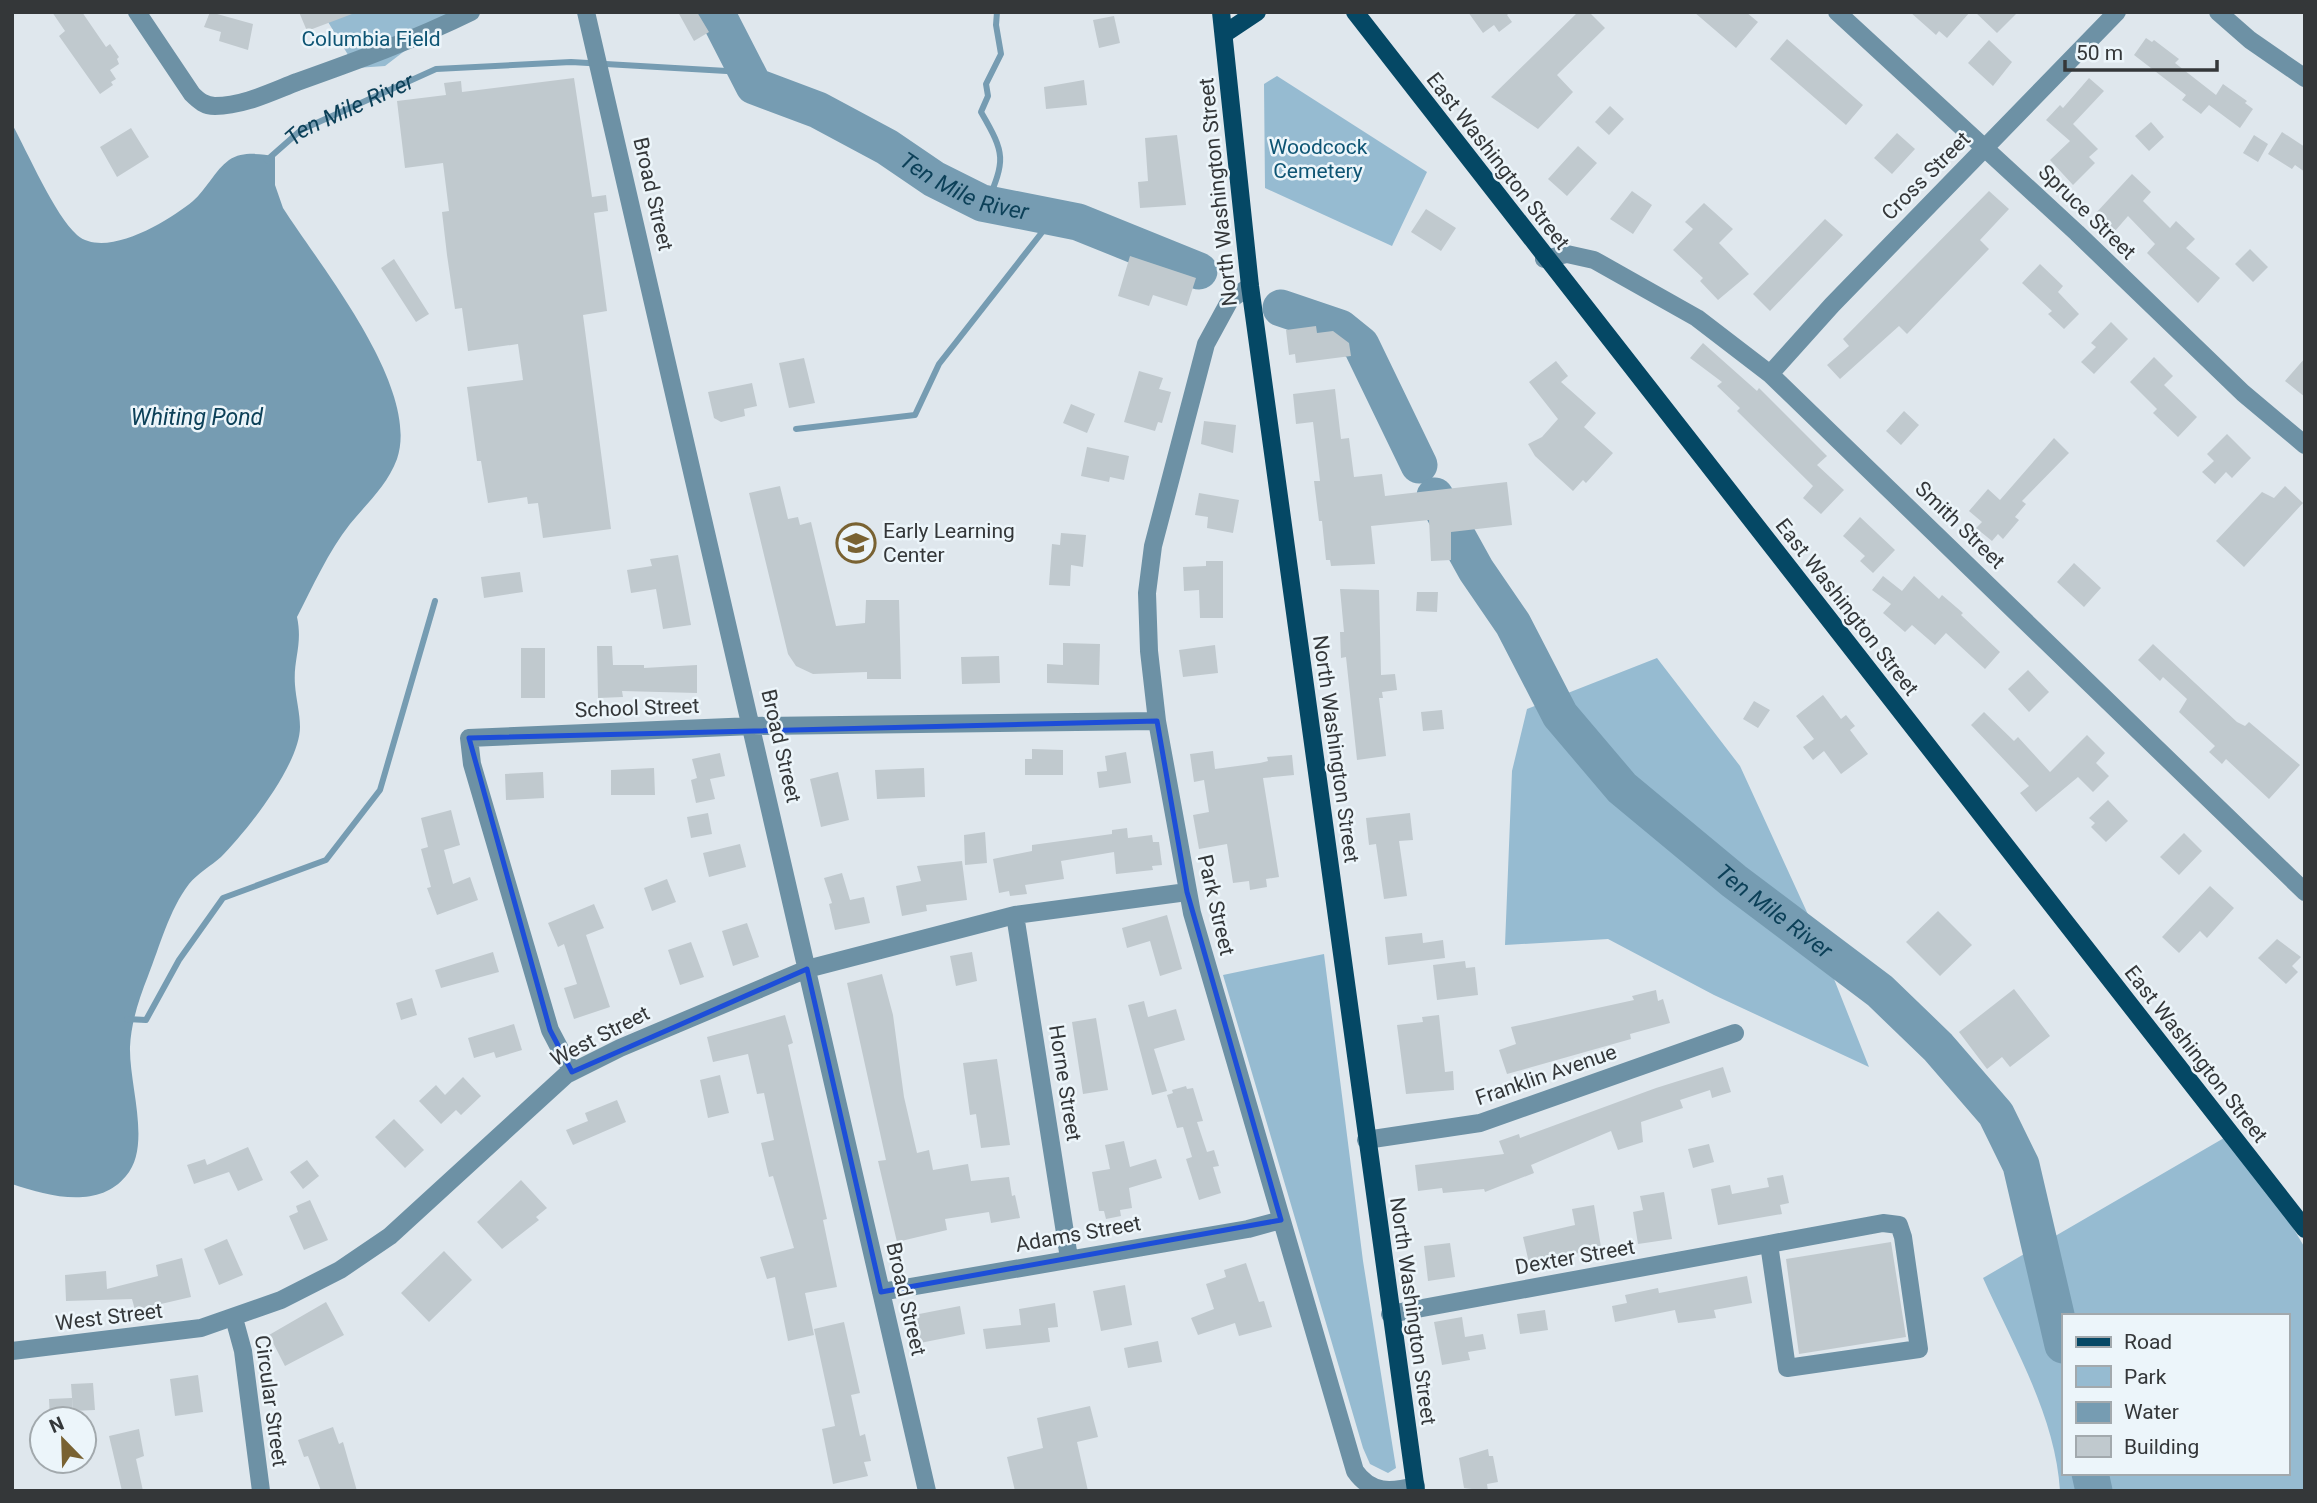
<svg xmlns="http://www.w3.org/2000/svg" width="2317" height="1503" font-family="Roboto,sans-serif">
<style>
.green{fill:#96bbd1;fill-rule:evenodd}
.water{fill:#769cb2}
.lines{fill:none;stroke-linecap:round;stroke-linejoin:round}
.stream{stroke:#769cb2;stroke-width:6}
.river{stroke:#769cb2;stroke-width:37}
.building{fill:#c0c9ce}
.minor{stroke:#6d91a5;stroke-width:18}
.major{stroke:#054865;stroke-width:18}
.marked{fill:none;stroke:#1d4ed8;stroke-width:5;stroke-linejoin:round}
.labels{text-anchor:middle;stroke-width:5;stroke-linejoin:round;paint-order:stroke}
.park-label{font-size:21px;fill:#0e5574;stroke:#ecf5fa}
.street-label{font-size:21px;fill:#343739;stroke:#ecf5fa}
.poi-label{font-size:21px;fill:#343739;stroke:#ecf5fa;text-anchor:start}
.water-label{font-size:23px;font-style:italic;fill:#0c4058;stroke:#ecf5fa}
</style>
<rect width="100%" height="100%" fill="#dfe7ed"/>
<path class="green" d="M322 12H448L450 16 385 66 356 68Z
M1277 76 1427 172 1392 246 1265 188 1264 84Z
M1657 658 1740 766 1811 921 1869 1067 1714 995 1608 939 1505 945 1512 771 1527 709Z
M1324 954 1363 1261 1396 1468 1388 1473 1370 1464 1363 1448 1223 975Z
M2224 1138 2247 1150 2305 1248V1491H2060C2056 1417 2013 1345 1983 1278ZM2063 1316H2287V1473H2063Z"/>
<path class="water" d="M12 124C28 153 54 214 77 235 106 260 170 220 193 201 206 190 215 170 229 160 243 151 260 154 275 156V185L283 208C320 266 421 388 397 459 387 486 367 503 350 524 328 552 313 586 297 617 303 645 293 659 295 685 296 699 300 713 300 727 300 764 247 831 221 857 211 866 198 873 189 884 169 910 160 946 148 976 139 999 131 1023 130 1047 129 1086 152 1146 126 1176 98 1210 48 1196 12 1184Z"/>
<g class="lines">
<g class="stream">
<path id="s1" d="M267 160 301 130 436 69 571 62 744 72"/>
<path d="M987 204C1005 159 1006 155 981 112L988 96 986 84 1001 54 996 25 997 12"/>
<path d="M796 429 915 415 939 364 1054 217"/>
<path d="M127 1019 146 1020 179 960 223 898 326 860 380 790 435 601"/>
</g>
<g class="river">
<path id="s2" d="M716 12 754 86 818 110 887 147 934 179 982 203 1078 222 1199 271"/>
<path d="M1281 308 1340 328 1361 345 1419 465"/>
<path id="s3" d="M1435 496 1476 570 1513 624 1560 715 1622 788 1734 881 1880 991 1938 1047 1996 1114 2021 1165 2063 1345"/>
<path d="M2090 1473 2094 1491"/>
</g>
</g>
<path class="building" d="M52 12H82L106 47 110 44 119 57 117 59 119 64 110 70 116 79 111 82 113 85 100 94 59 36 65 31Z
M210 12 253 24 248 50 219 41 221 32 204 27Z
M299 12H352V14L307 31Z
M678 12H697L709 32 694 41Z
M1468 12H1510L1507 15 1512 22 1499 32 1494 25 1483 33Z
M1578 12H1589L1605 28 1557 75 1573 92 1538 129 1491 97Z
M1694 12H1746L1758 22 1736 48Z
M1910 12H1970L1947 38 1939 31 1936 35Z
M1975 12H2018L1997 33Z
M1114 16 1120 43 1099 48 1093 20Z
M2146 38 2152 42 2154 40 2179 59 2175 63 2216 95 2223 84 2247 101 2245 103 2253 109 2240 128 2209 105 2201 114 2182 100 2186 95 2134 55Z
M1787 39 1863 105 1846 125 1770 59Z
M1989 40 2012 62 1993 86 1968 63Z
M574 78 592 197 606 195 608 211 594 213 607 311 583 315 611 529 543 538 538 503 528 504 527 497 488 503 481 461H477L467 387 523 380 518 344 468 351 462 308 455 309 447 255 442 212 449 211 443 163 405 168 397 101 446 95 444 83 461 81 462 92Z
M2089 78 2104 91 2073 124 2098 149 2089 157 2095 163 2073 185 2050 160 2070 141 2046 120 2060 105 2063 108Z
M1084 80 1087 105 1046 109 1044 87Z
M1610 106 1624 119 1609 135 1595 122Z
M2151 122 2164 137 2149 151 2135 136Z
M131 128 149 157 117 177 100 147Z
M2282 132 2305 147V172L2295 165 2292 169 2268 154Z
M1897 133 1915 149 1892 174 1874 158Z
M1177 135 1186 205 1140 208 1138 182 1148 181 1145 138Z
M2254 135 2268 144 2258 162 2243 153Z
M1578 146 1597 163 1567 196 1548 179Z
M2132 174 2151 192 2143 201 2170 228 2176 221 2195 239 2186 248 2220 278 2198 303 2147 253 2155 244 2128 216 2115 231 2096 213Z
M1632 191 1652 205 1633 234 1610 219Z
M1989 191 2009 209 1980 240 1989 249 1907 334 1899 326 1840 379 1827 365 1849 346 1843 339Z
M1704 203 1733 229 1719 243 1749 274 1718 300 1700 281 1703 278 1673 250 1693 229 1685 222Z
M1426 209 1456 228 1441 251 1411 232Z
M1825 219 1843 235 1770 311 1753 294Z
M2250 249 2268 267 2253 282 2235 264Z
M1130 256 1196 278 1187 306 1153 295 1149 306 1118 296Z
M394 259 429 314 416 322 381 268Z
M2040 264 2063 286 2058 292 2079 314 2064 329 2048 314 2052 311 2022 283Z
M2111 322 2128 339 2094 374 2081 362 2096 347 2091 343Z
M1316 326 1317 333 1333 331 1349 343 1351 356 1296 363 1295 354 1289 355 1286 330Z
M1703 343 1757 391 1759 388 1827 456 1817 465 1844 490 1821 514 1803 498 1813 486 1737 411 1740 408 1717 386 1722 382 1690 358Z
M2154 357 2173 376 2164 385 2197 417 2178 437 2153 413 2157 409 2130 382Z
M804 358 815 403 789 408 779 363Z
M2305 358V397L2285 381Z
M1556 361 1568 376 1561 382 1596 413 1584 427 1613 453 1586 483 1583 480 1573 491 1535 456 1528 444 1542 437 1558 419 1529 382Z
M1139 371 1163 378 1159 389 1171 392 1162 423 1158 422 1155 431 1124 422Z
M752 383 757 406 744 409 745 416 721 422 714 418 708 392Z
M1335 389 1341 439 1349 438 1354 477 1382 474 1385 496 1507 482 1512 525 1451 532V560L1431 561 1429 520 1371 526 1375 564 1331 566 1330 560H1326L1322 521H1319L1314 481H1320L1313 422 1296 424 1293 394Z
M1071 404 1095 414 1087 433 1063 423Z
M1904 411 1919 425 1901 445 1886 431Z
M1204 421 1236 425 1233 453 1201 444Z
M2227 434 2251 458 2232 478 2226 472 2215 484 2202 472 2214 461 2207 454Z
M2054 438 2069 453 2022 501 2026 504 2015 517 2019 520 2003 539 1998 534 1992 541 1976 528 1982 522 1969 511 1988 489 2000 500Z
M1087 447 1129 456 1124 480 1110 477 1109 482 1081 476Z
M780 486 788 519 798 517 800 525 811 522 836 626 865 623 866 600H899L901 679H867V672L813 674 796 666 788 654 749 493Z
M2285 486 2303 503 2244 567 2216 541 2262 492 2274 498Z
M1199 493 1239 500 1233 533 1207 528 1208 517 1195 515Z
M1860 517 1895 550 1873 573 1860 561 1865 556 1843 536Z
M1061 533 1086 535 1083 567 1071 565 1070 586 1049 585 1052 544 1060 545Z
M678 555 691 625 663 629 656 589 631 593 627 570 652 566 650 559Z
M1206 561H1223V618H1200L1199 590 1184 591 1183 567 1206 566Z
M2074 563 2101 588 2084 607 2057 582Z
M520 572 523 592 484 598 481 577Z
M1883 576 1902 591 1914 576 1939 599 1942 595 1963 613 1961 615 2000 652 1985 669 1946 633 1935 645 1912 625 1905 632 1883 613 1891 604 1872 590Z
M1340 589 1379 590 1381 675 1395 674 1397 690 1382 692 1383 698H1379L1386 756 1357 760 1346 657 1341 658 1340 632H1344Z
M1417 592H1438L1437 612 1416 611Z
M1063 643 1100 644 1099 685 1047 683V664L1063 665Z
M2153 644 2237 722 2245 726 2249 722 2300 765 2269 799 2226 759 2222 764 2209 752 2215 746 2179 712 2187 699 2163 677 2160 681 2138 660Z
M1215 645 1218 673 1183 677 1179 650Z
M597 646H612L613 665H644V668L697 665V693L622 691 623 697 598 698Z
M521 648H545V698H521Z
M999 656 1000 683 962 684 961 657Z
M2028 670 2049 692 2029 712 2008 689Z
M1823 695 1841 719 1846 715 1855 726 1850 730 1868 754 1841 774 1824 751 1813 760 1803 747 1814 739 1796 716Z
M1754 701 1770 710 1758 728 1743 719Z
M1442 710 1444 729 1423 731 1421 712Z
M1984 712 2014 741 2018 737 2050 772 2087 735 2105 753 2096 763 2109 776 2093 792 2078 777 2036 812 2020 793 2029 786 1971 725Z
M1032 749 1063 750V775H1025V759H1032Z
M1213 751 1215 769 1260 763 1268 761 1267 757 1292 755 1294 775 1263 778 1279 877 1266 879 1267 887 1250 890 1249 881 1233 883 1227 844 1199 849 1193 815 1209 812 1204 780 1194 782 1190 754Z
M1126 752 1131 783 1099 788 1097 772 1107 771 1105 756Z
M720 753 725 776 710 779 715 799 696 803 691 780 697 778 692 759Z
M654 768 655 795H611V770Z
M924 768 925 797 877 799 875 770Z
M543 772 544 798 506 800 505 774Z
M838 772 849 820 821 827 810 779Z
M2108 800 2128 821 2106 842 2091 827 2095 823 2089 818Z
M451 810 460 845 444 850 453 884 470 877 478 900 437 915 427 888 431 887 421 849 428 847 421 818Z
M708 813 712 834 691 838 687 817Z
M1410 813 1413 840 1399 841 1407 896 1384 899 1376 844 1369 845 1366 818Z
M1127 828 1128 838 1152 835 1153 842H1159L1162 865 1152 866 1153 870 1116 874 1114 852 1061 861 1064 879 1025 885 1027 894 1010 896 1009 891 999 893 993 859 1032 851V845L1112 834V830Z
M985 832 987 863 965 865 964 835Z
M2184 833 2202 851 2179 875 2160 857Z
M740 844 746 867 709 877 703 853Z
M962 861 967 900 926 905 927 911 902 916 896 886 921 881 917 866Z
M842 873 850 900 864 897 870 923 835 930 829 904 832 903 824 878Z
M667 879 676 902 652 911 644 888Z
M2210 886 2234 908 2207 938 2200 931 2179 953 2162 937Z
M594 904 604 928 586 935 610 1007 574 1019 564 988 577 984 564 944 558 947 548 923Z
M1938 911 1972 945 1940 976 1906 942Z
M1167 915 1182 969 1160 976 1150 941 1127 948 1122 928Z
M747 923 759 957 733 966 722 931Z
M1422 933 1423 943 1443 940 1445 958 1388 965 1385 937Z
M2277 939 2301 957 2292 966 2298 972 2286 984 2258 958Z
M691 942 704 977 680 985 668 950Z
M493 952 499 972 441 988 435 970Z
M972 952 977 981 956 986 950 956Z
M1465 961 1466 968 1475 967 1478 995 1437 1000 1433 965Z
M882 974 893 1015 904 1097 917 1153 929 1150 933 1170 968 1164 971 1181 1009 1177 1012 1196 1015 1195 1020 1218 991 1223 989 1212 945 1219 947 1230 897 1242 878 1161 886 1160 847 983Z
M2014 989 2050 1036 2010 1067 2002 1057 1987 1069 1959 1032Z
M1656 990 1658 1001 1663 999 1670 1023 1630 1034 1631 1039 1507 1074 1499 1050 1516 1044 1511 1027 1634 1000 1632 996Z
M412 998 417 1015 401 1020 396 1003Z
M1144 1001 1148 1017 1176 1009 1185 1040 1154 1049 1167 1091 1152 1095 1128 1005Z
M785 1015 793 1043 788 1045 827 1219 823 1220 837 1287 805 1293 814 1335 788 1341 775 1277 767 1279 760 1257 794 1248 773 1176 769 1177 761 1143 774 1140 764 1093 757 1094 748 1054 713 1062 707 1037Z
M1439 1015 1445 1072 1453 1071 1454 1090 1406 1094 1397 1025 1423 1022 1422 1017Z
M1096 1018 1108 1090 1083 1094 1072 1022Z
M514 1024 522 1050 496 1058 494 1052 474 1058 468 1038Z
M997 1059 1010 1145 981 1148 976 1114 970 1115 963 1063Z
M1723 1067 1731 1092 1712 1098 1710 1090 1680 1100 1683 1108 1641 1122 1643 1142 1618 1150 1611 1131 1531 1165 1534 1173 1485 1192 1484 1189 1443 1193 1442 1188 1418 1191 1415 1165 1504 1154 1499 1141 1519 1134 1520 1138 1656 1088Z
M720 1075 729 1113 708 1118 700 1080Z
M463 1077 481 1096 461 1115 456 1110 441 1124 419 1101 436 1085 445 1095Z
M1186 1086 1187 1089 1193 1088 1203 1121 1197 1122 1207 1152 1214 1150 1219 1166 1213 1167 1221 1193 1199 1200 1186 1159 1192 1157 1183 1127 1177 1128 1167 1095 1173 1093 1172 1090Z
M617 1100 626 1122 573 1145 566 1130 588 1121 585 1113Z
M394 1119 424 1150 405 1168 375 1137Z
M1124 1141 1130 1167 1156 1159 1162 1178 1129 1188 1132 1208 1120 1210 1121 1216 1106 1219 1104 1211H1099L1092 1172 1110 1169 1105 1145Z
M1709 1144 1714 1162 1693 1168 1688 1149Z
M248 1147 263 1180 238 1191 229 1172 194 1184 187 1165 205 1159 207 1165Z
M307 1160 319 1176 303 1189 290 1172Z
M1783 1175 1789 1203 1780 1205 1782 1214 1718 1225 1711 1189 1730 1185 1732 1194 1769 1187 1767 1178Z
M521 1180 547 1208 536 1217 539 1220 502 1249 477 1222Z
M1664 1192 1672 1239 1638 1244 1633 1212 1643 1210 1640 1196Z
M310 1200 328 1240 304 1250 289 1216 298 1212 296 1206Z
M1594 1205 1602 1253 1585 1256 1584 1252 1529 1263 1523 1237 1575 1225 1572 1209Z
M227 1239 243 1275 219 1285 204 1249Z
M1891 1242 1906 1337 1799 1354 1786 1259Z
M1450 1243 1455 1277 1428 1281 1424 1246Z
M444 1251 472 1280 429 1322 401 1293Z
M182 1258 191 1297 135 1310 132 1299 66 1301 65 1275 106 1271 107 1289 158 1276 156 1265Z
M1246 1263 1259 1302 1264 1301 1272 1327 1239 1336 1235 1323 1198 1335 1191 1318 1214 1309 1206 1284 1226 1277 1224 1270Z
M1747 1276 1752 1303 1714 1310 1716 1318 1678 1323 1675 1310 1615 1322 1612 1306 1627 1303 1625 1295 1658 1288 1659 1293Z
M1125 1285 1132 1325 1101 1331 1093 1291Z
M326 1302 344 1335 285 1366 269 1335Z
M1055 1303 1058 1327 1048 1328 1050 1342 986 1349 983 1329 1021 1325 1019 1309Z
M960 1306 965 1334 920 1343 914 1315Z
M1545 1310 1548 1330 1520 1334 1517 1314Z
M1462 1317 1465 1337 1483 1334 1486 1349 1468 1352 1470 1360 1442 1365 1434 1322Z
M844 1322 860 1393 851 1395 860 1436 865 1434 871 1461 864 1462 868 1476 833 1484 822 1429 835 1426 814 1329Z
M1158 1341 1162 1362 1128 1368 1124 1348Z
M198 1375 203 1412 175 1416 170 1379Z
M93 1383 95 1410 73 1411 71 1384Z
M72 1398 73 1419H50L49 1399Z
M1090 1406 1098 1437 1077 1442 1088 1491H1015L1007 1457 1043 1448 1037 1418Z
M333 1427 339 1444 343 1442 357 1491H321L308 1456 304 1457 298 1440Z
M139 1429 144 1456 136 1459 143 1491H122L109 1436Z
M1488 1449 1489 1456H1493L1498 1482 1487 1484 1488 1491 1464 1488 1459 1458Z"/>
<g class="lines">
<path class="minor" d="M137 12 192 94C199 101 205 106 215 106 243 106 271 92 297 82 356 61 414 40 471 12
M586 12 927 1491
M1837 12 2077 233 2243 393 2305 445
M2218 12 2250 40 2305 78
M1544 259 1567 254 1594 260 1697 318 1770 374 2305 892
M1250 286 1230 300 1206 344 1153 546 1147 593 1149 651 1157 721 1192 913 1355 1471C1371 1494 1391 1492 1416 1486
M1770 374 1832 305 2117 12
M1015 915 1069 1258
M572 1072 550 1030 472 764 469 738 753 726 1157 721
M1366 1140 1480 1123 1735 1033
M881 1292 1248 1229 1281 1220
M1390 1314 1769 1244 1787 1368 1919 1349 1903 1237 1899 1225 1883 1223 1769 1244
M234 1318 243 1351 261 1491
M12 1351 201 1328 281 1300 340 1270 390 1236 566 1075 620 1048 807 969 1015 915 1187 892"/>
<path class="major" d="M1221 12 1250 286 1416 1491
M1355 12 2305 1229
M1224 34 1257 12"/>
</g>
<path class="marked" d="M1157 721 1187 892 1281 1220 881 1292 807 969 572 1072 550 1030 469 738Z"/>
<defs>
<g id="school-ring" transform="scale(2.0125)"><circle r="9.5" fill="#ecf5fa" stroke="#796232" stroke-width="1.5"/><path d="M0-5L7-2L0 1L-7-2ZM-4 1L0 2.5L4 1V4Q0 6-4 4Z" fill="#796232"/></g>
</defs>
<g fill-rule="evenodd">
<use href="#school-ring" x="856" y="543"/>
</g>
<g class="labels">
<g class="park-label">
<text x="371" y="46">Columbia Field</text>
<text x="1318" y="154">Woodcock<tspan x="1318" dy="24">Cemetery</tspan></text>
</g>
<g class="street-label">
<text transform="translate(1498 161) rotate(52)" y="7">East Washington Street</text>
<text transform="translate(1926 176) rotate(-45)" y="7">Cross Street</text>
<text transform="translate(1218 192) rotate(-96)" y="7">North Washington Street</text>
<text transform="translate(653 194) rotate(77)" y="7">Broad Street</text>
<text transform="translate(2087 212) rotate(44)" y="7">Spruce Street</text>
<text transform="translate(1960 525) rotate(44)" y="7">Smith Street</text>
<text transform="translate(1847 607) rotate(52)" y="7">East Washington Street</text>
<text transform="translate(637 708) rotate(-2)" y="7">School Street</text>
<text transform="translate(781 746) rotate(77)" y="7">Broad Street</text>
<text transform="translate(1336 749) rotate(82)" y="7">North Washington Street</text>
<text transform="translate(1216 905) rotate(77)" y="7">Park Street</text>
<text transform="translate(600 1036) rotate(-27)" y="7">West Street</text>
<text transform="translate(2196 1054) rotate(52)" y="7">East Washington Street</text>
<text transform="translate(1546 1075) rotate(-19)" y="7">Franklin Avenue</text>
<text transform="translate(1065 1083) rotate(81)" y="7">Horne Street</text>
<text transform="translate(1078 1234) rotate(-10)" y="7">Adams Street</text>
<text transform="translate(1575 1257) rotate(-10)" y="7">Dexter Street</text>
<text transform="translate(906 1299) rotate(77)" y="7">Broad Street</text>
<text transform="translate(1413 1311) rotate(82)" y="7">North Washington Street</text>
<text transform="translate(109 1317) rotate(-7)" y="7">West Street</text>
<text transform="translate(271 1401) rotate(82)" y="7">Circular Street</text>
</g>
<g class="poi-label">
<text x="883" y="538">Early Learning<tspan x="883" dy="24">Center</tspan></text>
</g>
<g class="water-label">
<text dy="8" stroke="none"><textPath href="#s1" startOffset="98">Ten Mile River</textPath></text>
<text dy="8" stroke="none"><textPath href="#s2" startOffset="318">Ten Mile River</textPath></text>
<text x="197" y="425">Whiting Pond</text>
<text dy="8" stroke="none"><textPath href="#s3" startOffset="544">Ten Mile River</textPath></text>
</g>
</g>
<rect width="2317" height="1503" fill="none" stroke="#343739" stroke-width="28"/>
<rect x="2062" y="1314" width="228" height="161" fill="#ecf5fa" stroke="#a2a9ad" stroke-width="2"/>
<rect x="2076" y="1337" width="35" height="10" fill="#054865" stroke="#a2a9ad" stroke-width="2"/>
<text x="2124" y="1349" font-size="21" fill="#343739">Road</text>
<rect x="2076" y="1366" width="35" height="21" fill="#96bbd1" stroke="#a2a9ad" stroke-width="2"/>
<text x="2124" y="1384" font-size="21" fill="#343739">Park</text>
<rect x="2076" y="1402" width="35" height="21" fill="#769cb2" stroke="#a2a9ad" stroke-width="2"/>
<text x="2124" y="1419" font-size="21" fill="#343739">Water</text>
<rect x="2076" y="1436" width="35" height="21" fill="#c0c9ce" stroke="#a2a9ad" stroke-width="2"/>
<text x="2124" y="1454" font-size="21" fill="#343739">Building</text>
<g transform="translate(63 1440) rotate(337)"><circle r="33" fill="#ecf5fa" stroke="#a2a9ad" stroke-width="2"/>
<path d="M0-5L12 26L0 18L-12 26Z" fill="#796232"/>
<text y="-10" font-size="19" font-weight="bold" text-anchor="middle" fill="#343739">N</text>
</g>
<path d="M2065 60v10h152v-10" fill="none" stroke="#343739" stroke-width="3.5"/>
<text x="2076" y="60" font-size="21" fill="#343739" stroke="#ecf5fa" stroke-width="5" paint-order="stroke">50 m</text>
</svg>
